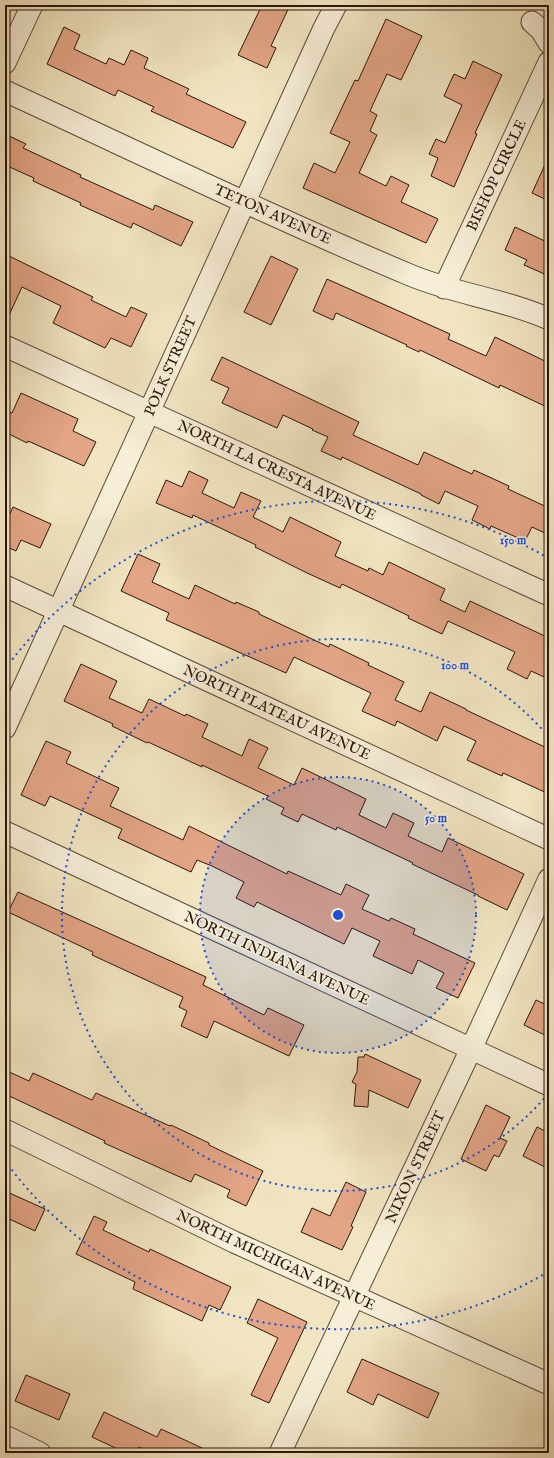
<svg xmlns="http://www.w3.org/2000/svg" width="554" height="1458" font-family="'IM FELL English',serif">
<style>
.building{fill:#e3a586;stroke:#2c150b}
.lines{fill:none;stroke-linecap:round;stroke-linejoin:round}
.minor-casing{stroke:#5d4938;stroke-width:23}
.minor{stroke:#f6eed7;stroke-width:21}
.ring{fill:none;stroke:#1d4ed8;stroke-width:2;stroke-dasharray:2 4}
.labels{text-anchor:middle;stroke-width:3;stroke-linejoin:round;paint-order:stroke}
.street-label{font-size:15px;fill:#2c150b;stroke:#f6eed7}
.centre{fill:#1d4ed8;stroke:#f6eed7;stroke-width:2}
.ring-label{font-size:12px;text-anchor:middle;font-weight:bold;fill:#1d4ed8;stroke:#f6eed7;stroke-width:3;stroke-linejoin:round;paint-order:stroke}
</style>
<rect width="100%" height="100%" fill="#f1e5c1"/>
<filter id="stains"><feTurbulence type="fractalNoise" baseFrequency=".005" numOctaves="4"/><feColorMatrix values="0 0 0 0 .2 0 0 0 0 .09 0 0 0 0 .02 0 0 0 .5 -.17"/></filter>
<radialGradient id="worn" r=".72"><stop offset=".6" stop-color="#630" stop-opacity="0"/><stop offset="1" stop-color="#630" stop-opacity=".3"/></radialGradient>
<path class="building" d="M262 5H290L271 46 276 48 267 68 238 55Z
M386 19 422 36 401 80 387 74 370 111 377 115 370 131 377 135 359 173 386 186 391 176 409 185 401 202 438 219 426 243 303 188 314 163 335 173 350 142 330 133 355 80 358 81Z
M64 27 80 35 74 49 106 64 109 58 124 65 131 50 148 58 144 68 189 89 186 94 246 122 233 148 151 111 154 107 118 90 115 96 47 64Z
M473 61 502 75 475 133 477 134 454 187 431 176 438 158 429 154 436 139 445 143 462 105 444 96 454 74 465 79Z
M5 134 26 144 23 148 81 175 80 177 153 210 155 205 193 222 181 246 133 223 131 228 80 205 81 203 33 181 34 178 5 165Z
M549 156V201L532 193Z
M515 227 549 243V276L524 265 527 260 505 250Z
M9 256 93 297 91 300 126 317 131 307 147 314 131 347 111 338 105 348 53 323 61 306 22 287 5 324V265Z
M271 256 298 269 271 325 244 312Z
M327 279 450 334 448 339 486 356 495 337 549 363V408L500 385 499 388 420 350 419 352 406 346 407 345 336 313 333 320 313 311Z
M222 357 359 422 353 435 418 465 424 452 472 474 474 470 509 486 508 489 549 508V535L532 527 525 541 491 526 490 529 472 520 478 506 445 491 439 504 421 495V494L342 457 341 460 321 451 328 437 312 430 313 429 283 415 277 428 222 403 229 388 211 380Z
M21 393 78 419 73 431 96 442 84 466 28 441 27 443 5 432V410L12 413Z
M189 471 208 480 202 493 234 508 241 492 261 501 253 517 283 532 290 517 341 542 335 556 368 571 369 568 383 575 389 562 445 589 440 600 465 612 470 601 549 638V666L544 677 531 671 527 679 507 669 515 652 448 621 442 634 408 618 409 616 342 584 340 588 307 573 255 547 256 545 193 515 192 518 156 503 166 480 182 487Z
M13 507 51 524 40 548 21 540 16 551 5 546V524Z
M138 554 160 564 152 582 189 599 195 585 235 604 236 602 259 612V614L329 647 330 644 369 663 368 665 404 682 395 700 421 712 430 692 466 709V710L549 749V794L503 773 502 776 467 760 476 741 444 726 437 741 397 721 395 726 362 711 371 693 294 657 286 673 166 620 169 613 121 591Z
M81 664 117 681 109 698 142 713 149 699 185 716 186 714 208 724 202 737 242 756 249 739 268 748 258 768 294 785 302 768 366 799 359 815 386 828 393 813 414 823 408 836 442 852 448 838 524 874 507 910 478 896V895L412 864 413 863 337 827 336 830 302 814 298 822 281 814 284 808 266 799 268 796 202 765V767L148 742 147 743 112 726 113 724 64 701Z
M46 741 71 752 66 763 119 788 110 806 183 840 189 826 287 874 288 871 341 895 346 884 369 895 362 909 389 921 391 918 415 929 413 934 475 963 458 998 436 988 444 973 418 960 412 974 373 956 380 941 352 928 344 944 257 902 254 907 236 898 244 882 212 866 197 860 191 872 118 838 122 829 50 796 45 806 21 795Z
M18 892 206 977 203 985 264 1015 268 1008 304 1025 289 1056 214 1021 207 1038 181 1026 187 1011 179 1007 183 997 92 955 93 952 8 912Z
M536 1000 549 1006V1037L524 1025Z
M365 1054 421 1080 408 1108 369 1090 368 1107 354 1106 356 1084 352 1082 357 1072 358 1057H364Z
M5 1070 29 1081 33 1073 92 1100 96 1093 170 1126 171 1125 209 1143V1145L263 1171 246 1206 227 1197 230 1190 195 1174 191 1182 104 1143 105 1141 5 1094Z
M486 1105 510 1117 500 1138 507 1141 499 1157 494 1155 486 1171 461 1159Z
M537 1127 549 1133V1169L523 1156Z
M346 1182 366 1192 351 1226 353 1227 342 1250 301 1232 312 1208 330 1216Z
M5 1191 45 1209 35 1231 5 1217Z
M94 1216 107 1222 103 1230 149 1252 150 1249 231 1287 220 1310 209 1305 202 1321 133 1289 135 1282 76 1254Z
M258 1299 307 1322 269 1403 251 1395 278 1338 247 1323Z
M362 1359 439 1393 428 1418 378 1394 373 1405 347 1392Z
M26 1375 70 1394 59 1420 15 1401Z
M104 1412 157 1437 161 1429 213 1453H150L139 1447 136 1453H126L92 1437Z"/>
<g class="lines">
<g class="minor-casing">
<path id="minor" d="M532 22 541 30 549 43
M5 63 32 5
M5 91C140 153 274 218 410 275 455 294 504 299 549 319
M444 288 549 62
M5 346 549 595
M5 586 549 839
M5 728 324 28 336 5
M5 832 549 1085
M5 1130 234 1242 549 1384
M5 1436 40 1453
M280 1453 471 1049 549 879"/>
</g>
<use href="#minor" class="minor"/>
</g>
<circle cx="338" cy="915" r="138" fill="#1d4ed8" fill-opacity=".12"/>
<g class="ring">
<circle cx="338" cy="915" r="138"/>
<path d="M548 1094A276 276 0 1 1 548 736"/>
<path d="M548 1272A414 414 0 0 1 5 1161M5 669A414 414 0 0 1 548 558"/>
</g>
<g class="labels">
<g class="street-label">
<text transform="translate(496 175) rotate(-65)" y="5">BISHOP CIRCLE</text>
<text transform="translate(273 214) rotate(24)" y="5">TETON AVENUE</text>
<text transform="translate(170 366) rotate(-66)" y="5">POLK STREET</text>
<text transform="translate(277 470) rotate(25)" y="5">NORTH LA CRESTA AVENUE</text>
<text transform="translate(277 712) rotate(25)" y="5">NORTH PLATEAU AVENUE</text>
<text transform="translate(277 958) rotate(25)" y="5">NORTH INDIANA AVENUE</text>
<text transform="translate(415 1167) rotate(-65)" y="5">NIXON STREET</text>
<text transform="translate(276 1260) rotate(25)" y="5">NORTH MICHIGAN AVENUE</text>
</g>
</g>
<circle cx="338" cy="915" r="6" class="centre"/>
<g class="ring-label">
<text x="513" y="544">150 m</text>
<text x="455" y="669">100 m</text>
<text x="436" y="822">50 m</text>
</g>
<rect width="554" height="1458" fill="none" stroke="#f1e5c1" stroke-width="20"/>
<rect x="6" y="6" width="542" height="1446" fill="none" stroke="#2c150b" stroke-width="2"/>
<rect x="10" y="10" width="534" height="1438" fill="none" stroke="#2c150b"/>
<rect width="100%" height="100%" filter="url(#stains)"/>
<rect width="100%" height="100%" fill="url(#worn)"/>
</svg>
